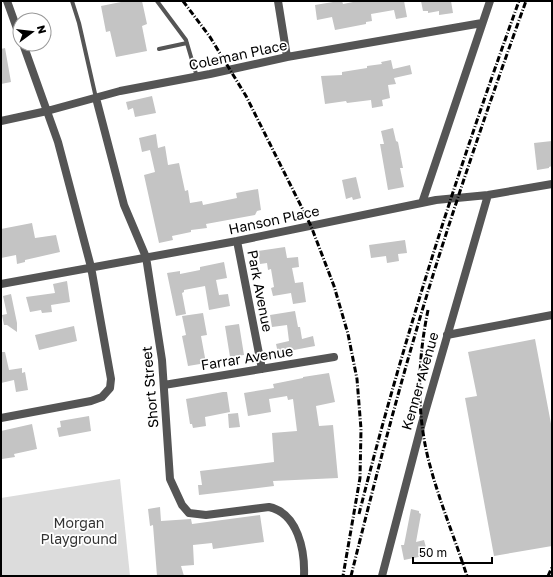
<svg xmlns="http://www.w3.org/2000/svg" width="553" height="577" font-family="'Golos Text',sans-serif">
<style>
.green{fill:#dcdcdc}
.building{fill:#c4c4c4}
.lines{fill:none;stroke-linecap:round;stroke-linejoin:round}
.service{stroke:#555;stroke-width:4}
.minor{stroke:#555;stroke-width:8}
.rail{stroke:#000;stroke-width:3;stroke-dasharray:6 2 1 2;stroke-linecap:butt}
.labels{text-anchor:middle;stroke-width:3.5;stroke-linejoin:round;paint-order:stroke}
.street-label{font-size:14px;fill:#000;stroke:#fff}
.park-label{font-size:14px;fill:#333;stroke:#fff}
</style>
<rect width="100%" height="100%" fill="#fff"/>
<path class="green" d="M120 479 130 576H1V498Z"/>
<path class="building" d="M126 1H142L147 24 142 26 147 51 116 57 110 31 106 32 101 6Z
M339 1H342L343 4 358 1H404L407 17 396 19 394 10 371 14 372 21 366 22V24L335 30 332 17 317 20 315 5Z
M421 1H451L453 13 439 15V11L428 13V11H423Z
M5 48 11 82 1 84V49Z
M391 60 393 69 410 65 412 74 394 78 396 84 388 85 390 98 382 100 383 106 372 108 371 100 347 103 346 101 325 104 321 76 342 75V72L367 68V66L382 64 381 62Z
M152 96 156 113 135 117 133 108 128 110 126 102Z
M393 128 396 141 398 142 403 168H400L404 187 388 190 380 144H384L381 131Z
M156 134 158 148 165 146 168 165 179 163 185 191 188 190 190 203 202 201 203 205 237 198 236 193 258 189 261 210 257 211 255 215 206 224 207 228 191 230V232L172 236 173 240 159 243 144 175 155 172 150 150 142 152 139 138Z
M552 141V166L549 167V168L537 170 534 143Z
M356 177 361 198 353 200 352 197 346 199 342 180Z
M32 223 35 238 56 235 60 252 25 260V262L17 264 16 255 1 258V229Z
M405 240 407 253 398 254 399 261 387 263 386 256 371 258 369 245Z
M285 247 287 258 298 257 299 267 292 268 295 283 303 282 306 302 293 304 291 293 273 296 271 288 274 287 271 269 268 270 267 263 260 264 258 251Z
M224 262 227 278 216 280 219 295 228 294 230 306 209 310 205 286 184 290V292L182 293 186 314 176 316 167 273 180 271V274L200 270V267Z
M67 281 70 302 51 305 52 312 42 313 41 310 30 312 26 297 55 293 53 284Z
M11 294 17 323V332L7 325H4L2 315 7 314 3 296Z
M295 311 298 327H300L302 339 313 336 315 346 278 353 276 344 289 341 287 325 272 327 270 315Z
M203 313 207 335 201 336 206 363 188 366 182 336 186 335 182 316Z
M239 324 244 355 230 357 225 326Z
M74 326 77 341 39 350 35 335Z
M535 339 552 429V546L494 556 465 398 477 396 468 352Z
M1 352H5L9 370 22 368V373L25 372 28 390 16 392 14 380 1 383Z
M329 373 335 402 316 406 319 426 333 425 338 478 273 481 274 486 199 495 198 485H202L200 471 274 462 272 433 297 431 293 399 288 400 287 396 269 399 271 412 248 416 244 393 274 388 273 384 303 378V377Z
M223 392H227L230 412 205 417 206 426 193 428 192 424H190L186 399Z
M238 413 240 427 229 428 228 414Z
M89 416 91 431 59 437 57 428 61 427 60 421Z
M32 424 37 449 14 454 15 457 2 459 1 431Z
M160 507 161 521 191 519 192 524 260 515 264 542 213 549 212 543 193 545 194 565 181 566 184 576H157L153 525 150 526 148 509Z
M411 509 419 511V513L421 514 416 542 424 540 428 555 404 560 401 545H404Z"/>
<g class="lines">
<path class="service" d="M72 1 79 23 96 98
M157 1 186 40 197 77
M159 49 187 43"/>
<path class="minor" d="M7 1 20 37
M278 1 287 57
M96 98 124 205 146 257 162 360 170 479 182 505 189 513 206 515 269 507C298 513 305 551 304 576
M1 121 47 111 120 91 210 74 287 57 482 23
M422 203 490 1
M237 241 262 369
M1 284 237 241 436 200 488 195 552 184
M447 335 552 315
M164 385 334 357
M1 418 91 401 102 397 110 388 111 379 91 267 58 142 23 44
M382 576 422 423 488 195"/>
<path class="rail" d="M183 1 210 37 246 96 311 226 334 286 348 334 357 379 361 429 360 478 343 576
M428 310C418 359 416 408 428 458 438 498 454 536 467 576
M359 514C403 340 458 170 519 1
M351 576C378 468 406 359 440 253 467 168 496 84 526 1
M548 576 552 567"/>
</g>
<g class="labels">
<g class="street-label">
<text transform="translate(238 55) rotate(-12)" y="5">Coleman Place</text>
<text transform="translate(274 220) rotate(-12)" y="5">Hanson Place</text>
<text transform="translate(260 291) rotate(79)" y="5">Park Avenue</text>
<text transform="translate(247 358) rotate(-9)" y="5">Farrar Avenue</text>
<text transform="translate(420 381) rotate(-74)" y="5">Kenner Avenue</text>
<text transform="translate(150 387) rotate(-95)" y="5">Short Street</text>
</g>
<g class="park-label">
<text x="79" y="528">Morgan<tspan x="79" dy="16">Playground</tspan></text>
</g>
</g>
<rect width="553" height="577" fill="none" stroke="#000000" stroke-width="4"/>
<g transform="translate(32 32) rotate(75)"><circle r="19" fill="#ffffff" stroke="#999999"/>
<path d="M0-3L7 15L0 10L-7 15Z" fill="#000000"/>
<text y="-6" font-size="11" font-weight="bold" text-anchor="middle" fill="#000000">N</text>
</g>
<path d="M413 557v6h79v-6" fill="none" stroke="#000000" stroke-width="2"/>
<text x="419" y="557" font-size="12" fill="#000000" stroke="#ffffff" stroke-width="3" paint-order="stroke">50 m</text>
</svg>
